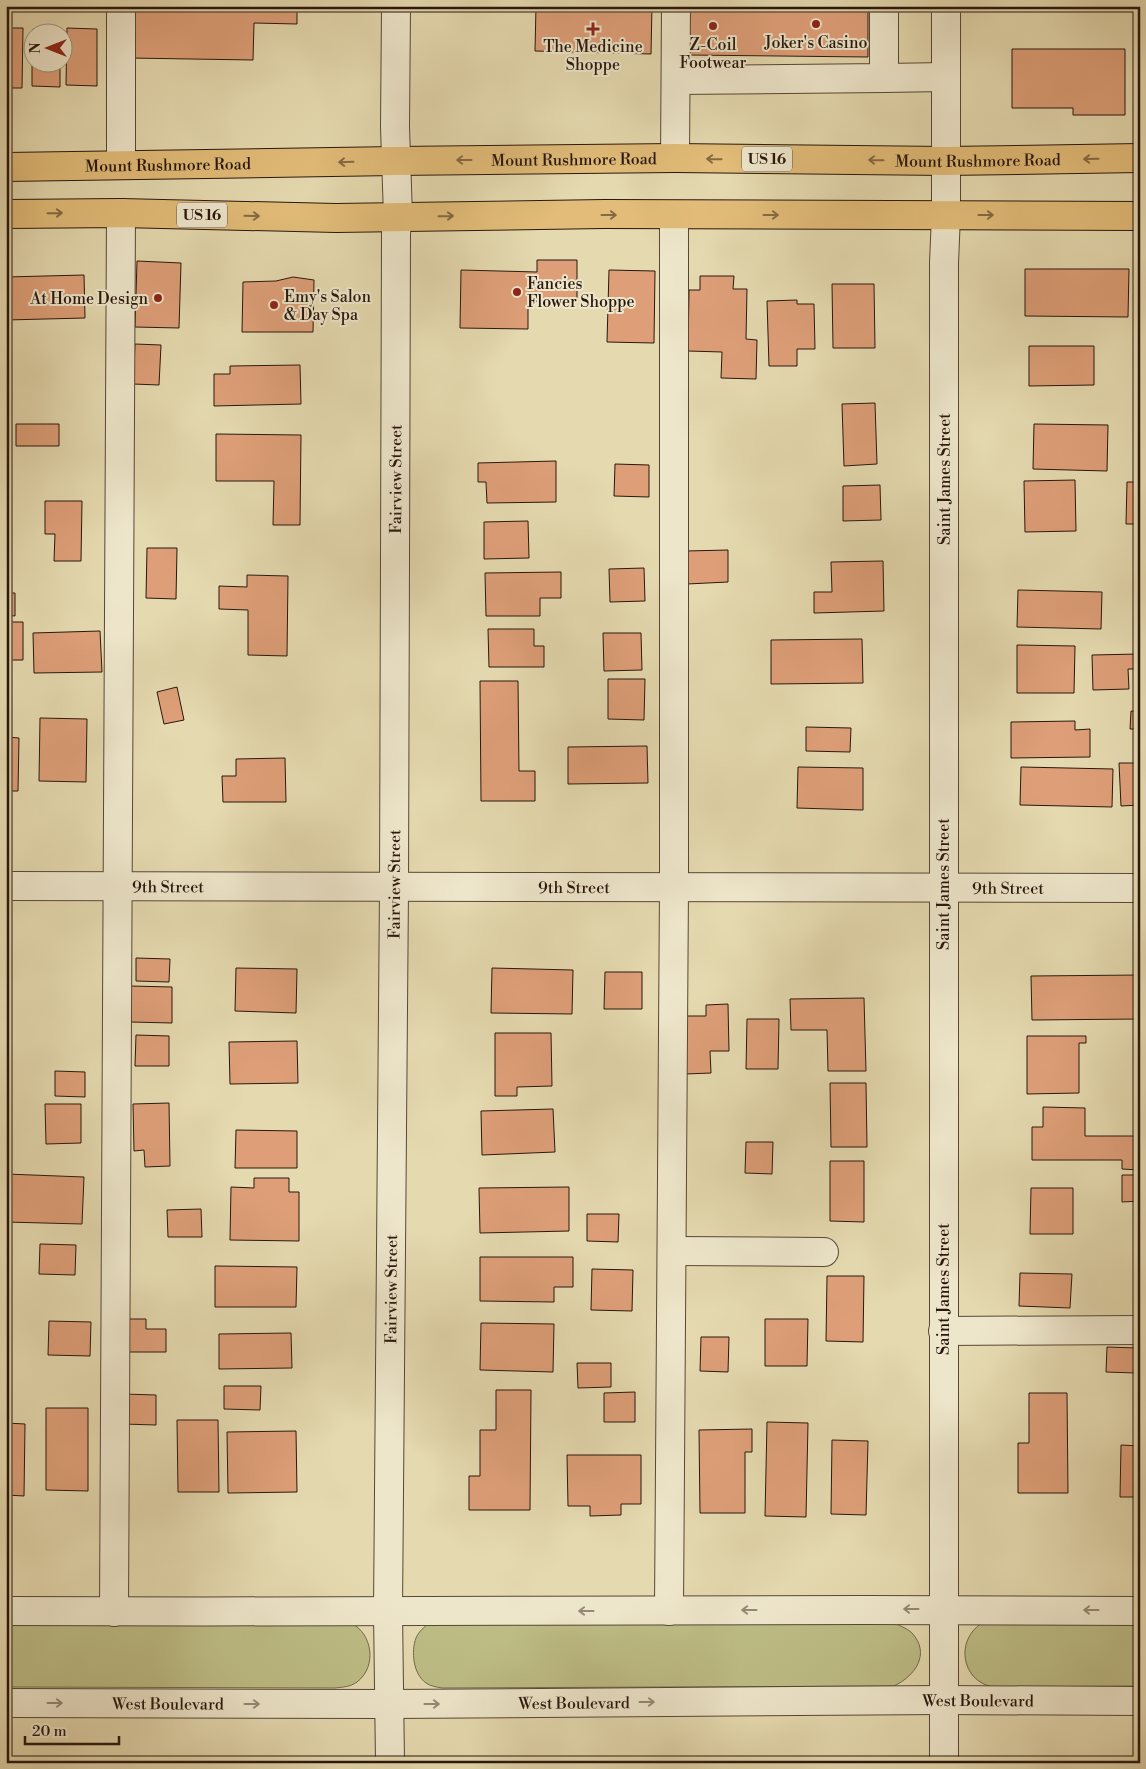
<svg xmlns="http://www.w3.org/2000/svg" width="1146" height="1769" font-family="'Libre Bodoni',serif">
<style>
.green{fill:#bdbc85;stroke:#726a4a}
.building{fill:#de9f78;stroke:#28170e}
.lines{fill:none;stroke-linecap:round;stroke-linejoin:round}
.minor-casing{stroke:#574836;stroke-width:30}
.highway-casing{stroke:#28170e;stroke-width:30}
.minor{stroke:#eee6cb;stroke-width:28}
.highway{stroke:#e2bc78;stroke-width:28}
.oneway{stroke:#856a43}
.oneway2{stroke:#958976}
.poi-dot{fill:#8f2418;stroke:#eee6cb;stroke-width:2}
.labels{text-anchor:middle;stroke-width:4;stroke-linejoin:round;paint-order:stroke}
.shield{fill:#eee6cb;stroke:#635547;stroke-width:1}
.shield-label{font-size:15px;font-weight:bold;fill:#28170e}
.poi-label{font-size:16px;fill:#28170e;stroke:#eee6cb}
.street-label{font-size:16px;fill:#28170e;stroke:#eee6cb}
</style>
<rect width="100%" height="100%" fill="#e5d9af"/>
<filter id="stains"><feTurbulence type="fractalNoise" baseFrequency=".004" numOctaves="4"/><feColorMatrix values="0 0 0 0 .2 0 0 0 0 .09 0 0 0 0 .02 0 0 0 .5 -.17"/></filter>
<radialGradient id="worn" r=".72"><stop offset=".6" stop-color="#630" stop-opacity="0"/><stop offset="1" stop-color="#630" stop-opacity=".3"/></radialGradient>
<path class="green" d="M1140 1621V1686L993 1687C961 1681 955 1640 982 1623Z
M891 1622C898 1625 907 1628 912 1633 931 1654 915 1676 894 1686L442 1688C436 1687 430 1686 426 1683 413 1674 411 1651 416 1638 419 1631 424 1627 430 1623Z
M6 1623H351C373 1634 377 1667 357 1682 350 1687 343 1687 335 1688L6 1687Z"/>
<path class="building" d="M130 6H297V24L254 23 253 60 130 58Z
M536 6H652L651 54 535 51Z
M690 6H868V57L689 55Z
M6 28H23L22 88H6Z
M67 28 97 29V86L66 85Z
M33 29H61V32H33Z
M1012 49H1125V115H1073V108H1012Z
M32 55V62H60V87L32 86Z
M537 260H577V302L528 301V329L460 328 461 270 537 272Z
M137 261 181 263 179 328 135 327Z
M1025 269H1129L1128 317 1025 316Z
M609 270 655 271 654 343 607 342Z
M84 275 85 318 6 320V277Z
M700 276H734L733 289H747L746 339 757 340 756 379 721 378 722 352 688 351 689 290H700Z
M293 277 314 280 313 332H242L243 282 276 281Z
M832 284H874L875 348H833Z
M797 300V304H814L815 349H797V366H769L767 301Z
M1138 337H1140V399H1139Z
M135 344 161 345 159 385 133 384Z
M1029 346H1094V385L1029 386Z
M300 365 301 404 214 406V374H230V366Z
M875 403 877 464 844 466 842 404Z
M16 424H59V446H16Z
M1034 424 1108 425 1107 471 1033 469Z
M216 434 301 435 300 525H273L274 481H216Z
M556 461V502L487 503 486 482H478V463Z
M615 464 649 465V497L614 496Z
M1075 480 1076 531 1025 532 1024 481Z
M1127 482H1140V524H1126Z
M880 485 881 520 843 521V486Z
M45 501H82L81 561H54L55 534H45Z
M528 521 529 558 484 559V522Z
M147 548H177L176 599 146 598Z
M728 550V582L687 584 686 551Z
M883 561 884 611 814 613V592H832L831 562Z
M644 568 645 601 610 602 609 569Z
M561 572V598H540V616H486L485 573Z
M247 575 288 576 287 656 248 655V610L219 609V586L247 587Z
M1018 590 1102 592 1101 629 1017 627Z
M6 593H15V616L6 615Z
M6 622H23V660H6Z
M488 629H534V646H544V667H489Z
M100 631 102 672 34 673 33 633Z
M603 633H641L642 670 604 671Z
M862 639 863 683 771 684V640Z
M1017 645 1075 646 1074 693H1017Z
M1139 654V669H1128L1129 689 1093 690 1092 655Z
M608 679H645L644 720 608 719Z
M480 681H518L519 771H535V801H481Z
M177 687 184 720 164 724 157 692Z
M1131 711 1140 712V729H1130Z
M40 718 87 719 86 782 39 781Z
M1075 721V730L1090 729V757L1011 758V722Z
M806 727 851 728 850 752 806 751Z
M6 737 19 738 18 791H6Z
M647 746 648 783 568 784V747Z
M285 758 286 802H223L222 776H236V759Z
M1119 763H1140V805L1121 806Z
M798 767 863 768V810L797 808Z
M1021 767 1113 769 1112 807 1020 805Z
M136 958 170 959 169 982 136 981Z
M236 968 297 969 296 1013 235 1011Z
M492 968 573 970 572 1014 491 1013Z
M605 972H642V1009H604Z
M1140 975V1019L1032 1020 1031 976Z
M131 986 172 987V1023L131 1022Z
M864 998 866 1071H828L827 1030H791L790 999Z
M728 1004 729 1051H710L711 1073 685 1074 684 1016H706V1005Z
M747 1019H779L778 1069H746Z
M495 1033H551L552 1086 517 1087V1096H495Z
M136 1035 169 1036V1066H135Z
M1027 1036H1086V1043H1079V1093L1027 1094Z
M297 1041 298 1083 230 1084 229 1042Z
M55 1071 85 1072V1097L55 1096Z
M830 1083H866L867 1147H831Z
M169 1103 170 1166 145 1167 144 1150 134 1151 133 1104Z
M45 1104H81V1143L46 1144Z
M1043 1107 1085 1108V1136H1140V1170L1122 1169V1160H1032V1127H1043Z
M553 1109 555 1152 482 1155 481 1111Z
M236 1130 297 1131V1168H235Z
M746 1142H773L772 1174 745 1173Z
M830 1161H864V1222L830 1221Z
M6 1174 84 1177 82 1224 6 1222Z
M1122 1175H1140V1201L1122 1202Z
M254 1178H289V1192H299V1241L230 1240 231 1187 254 1188Z
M569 1187V1231L480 1233 479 1188Z
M1031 1188H1073V1234H1030Z
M201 1209 202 1237H168L167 1210Z
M587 1214H619L618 1242 587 1241Z
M40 1244 76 1245 75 1275 39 1274Z
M480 1257H573V1287H554V1302L480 1301Z
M215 1266 297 1267 296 1307H215Z
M592 1269 633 1270 632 1311 591 1310Z
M1020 1273 1072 1274 1070 1308 1019 1306Z
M827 1276H864L863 1342 826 1341Z
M126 1319H146V1329H166V1352H126Z
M765 1319H808L807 1366H765Z
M49 1321 91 1322 90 1356 48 1355Z
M481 1323 554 1324 553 1372 480 1370Z
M291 1333 292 1368 219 1369V1334Z
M701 1337H729L728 1372 700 1371Z
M1107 1347 1137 1348 1136 1373 1106 1372Z
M577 1363H611V1387L578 1388Z
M224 1386H261L260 1410 224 1409Z
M496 1390H531L530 1510H469V1476H480V1430H496Z
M635 1392V1422H604V1393Z
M1029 1393H1067L1068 1493H1018V1443H1029Z
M123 1394 156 1395V1425L123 1424Z
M46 1408H88V1491L46 1490Z
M177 1420H218L219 1492H178Z
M767 1422 808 1423 806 1517 765 1516Z
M6 1423 25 1424 24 1496 6 1495Z
M752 1429V1452H745V1513H700L699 1430Z
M296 1431 297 1492 228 1493 227 1432Z
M832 1440 868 1441 866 1515 831 1514Z
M1121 1445 1140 1446V1497H1120Z
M567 1455H641V1504H621V1515L590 1516V1506H568Z"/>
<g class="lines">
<g class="minor-casing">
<g id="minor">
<path d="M121 6V165"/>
<path d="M884 78 945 77"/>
<path d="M676 80 884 78V6"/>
<path d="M675 158 676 6"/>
<path id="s1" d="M6 886 1140 888"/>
<path d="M672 1251 824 1252"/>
<path d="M943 1331 1140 1330"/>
<path d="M6 1611C384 1613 762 1608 1140 1611"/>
<path d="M669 1611 674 887V215"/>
<path d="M114 1612 121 213"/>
<path id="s2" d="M6 1703 390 1704 943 1700 1140 1701"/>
<path id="s3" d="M390 1763 388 1612 394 888 396 233 398 216 395 127 396 6"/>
<path d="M944 1763V263L946 215V6"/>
</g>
</g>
<g class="highway-casing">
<g id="highway">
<path id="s4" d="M6 167 395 161 675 158 945 161 1140 158"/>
<path d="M6 214 121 213 336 218 604 214 1140 216"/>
</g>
</g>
<use href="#minor" class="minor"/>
<use href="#highway" class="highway"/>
</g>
<defs><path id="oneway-shaft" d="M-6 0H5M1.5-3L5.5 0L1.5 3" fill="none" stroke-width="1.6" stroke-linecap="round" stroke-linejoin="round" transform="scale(1.25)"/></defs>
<g class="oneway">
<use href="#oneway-shaft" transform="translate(714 159) rotate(-179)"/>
<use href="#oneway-shaft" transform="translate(1091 159) rotate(179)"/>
<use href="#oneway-shaft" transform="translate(464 160) rotate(180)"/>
<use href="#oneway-shaft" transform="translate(876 160) rotate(-179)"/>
<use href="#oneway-shaft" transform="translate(346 162) rotate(178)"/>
<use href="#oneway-shaft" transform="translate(55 213) rotate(-1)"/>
<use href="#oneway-shaft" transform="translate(609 215)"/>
<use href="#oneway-shaft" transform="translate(771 215)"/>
<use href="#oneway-shaft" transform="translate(986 215)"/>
<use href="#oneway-shaft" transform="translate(252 216) rotate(1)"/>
<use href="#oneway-shaft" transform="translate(446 216) rotate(-1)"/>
</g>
<g class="oneway2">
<use href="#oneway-shaft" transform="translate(911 1609) rotate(180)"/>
<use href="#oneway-shaft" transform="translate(749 1610) rotate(180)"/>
<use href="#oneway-shaft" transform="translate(1091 1610) rotate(-180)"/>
<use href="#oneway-shaft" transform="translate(586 1611) rotate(180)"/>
<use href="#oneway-shaft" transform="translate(647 1702)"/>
<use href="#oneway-shaft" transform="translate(55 1703)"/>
<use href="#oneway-shaft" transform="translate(252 1704)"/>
<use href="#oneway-shaft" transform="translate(432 1704)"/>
</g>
<g class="poi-dot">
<circle cx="816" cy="24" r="5"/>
<circle cx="713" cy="26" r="5"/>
<path d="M590.5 21.5h5v5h5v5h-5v5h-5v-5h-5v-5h5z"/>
<circle cx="517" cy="292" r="5"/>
<circle cx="158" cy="298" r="5"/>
<circle cx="274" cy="305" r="5"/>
</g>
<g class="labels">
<g class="shield">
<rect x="742" y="146.5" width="50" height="25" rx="4"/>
<rect x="177" y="202.5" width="50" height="25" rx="4"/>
</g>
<g class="shield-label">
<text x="767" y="164">US 16</text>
<text x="202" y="220">US 16</text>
</g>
<g class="poi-label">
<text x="816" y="48">Joker's Casino</text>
<text x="713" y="50">Z-Coil<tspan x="713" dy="18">Footwear</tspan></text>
<text x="593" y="52">The Medicine<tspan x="593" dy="18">Shoppe</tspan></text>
<text x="527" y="289" text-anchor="start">Fancies<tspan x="527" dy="18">Flower Shoppe</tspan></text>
<text x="284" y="302" text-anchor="start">Emy's Salon<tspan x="284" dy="18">&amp; Day Spa</tspan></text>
<text x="148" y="304" text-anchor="end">At Home Design</text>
</g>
<g class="street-label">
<text dy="6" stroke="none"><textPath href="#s4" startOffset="568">Mount Rushmore Road</textPath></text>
<text dy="6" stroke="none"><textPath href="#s4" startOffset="972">Mount Rushmore Road</textPath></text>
<text dy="6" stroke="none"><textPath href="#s4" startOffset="162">Mount Rushmore Road</textPath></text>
<text dy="6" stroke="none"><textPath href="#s3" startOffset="1284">Fairview Street</textPath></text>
<text transform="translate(944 479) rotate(-90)" y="6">Saint James Street</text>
<text dy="6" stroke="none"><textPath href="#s3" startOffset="879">Fairview Street</textPath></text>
<text transform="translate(943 884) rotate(-90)" y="6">Saint James Street</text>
<text dy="6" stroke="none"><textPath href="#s1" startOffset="162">9th Street</textPath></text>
<text dy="6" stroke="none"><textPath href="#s1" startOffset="568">9th Street</textPath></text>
<text dy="6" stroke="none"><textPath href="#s1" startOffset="1002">9th Street</textPath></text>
<text dy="6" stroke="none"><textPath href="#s3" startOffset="474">Fairview Street</textPath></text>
<text transform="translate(943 1289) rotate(-90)" y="6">Saint James Street</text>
<text dy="6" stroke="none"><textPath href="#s2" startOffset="972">West Boulevard</textPath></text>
<text dy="6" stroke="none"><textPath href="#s2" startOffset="568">West Boulevard</textPath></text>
<text dy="6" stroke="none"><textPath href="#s2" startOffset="162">West Boulevard</textPath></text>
</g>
</g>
<rect width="1146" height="1769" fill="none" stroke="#e5d9af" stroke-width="25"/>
<rect x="8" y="8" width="1131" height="1754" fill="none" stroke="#28170e" stroke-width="2.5"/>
<rect x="12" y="12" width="1121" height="1744" fill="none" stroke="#28170e"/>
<g transform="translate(48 48) rotate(270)"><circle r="24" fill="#eee6cb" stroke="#9f937f"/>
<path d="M0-4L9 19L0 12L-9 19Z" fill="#8f2418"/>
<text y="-8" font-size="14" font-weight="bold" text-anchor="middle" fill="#28170e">N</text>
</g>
<path d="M25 1736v8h94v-8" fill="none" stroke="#28170e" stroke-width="2.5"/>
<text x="32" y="1736" font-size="15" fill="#28170e" stroke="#eee6cb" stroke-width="4" paint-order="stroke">20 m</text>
<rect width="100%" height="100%" filter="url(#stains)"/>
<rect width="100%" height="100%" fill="url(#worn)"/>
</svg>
